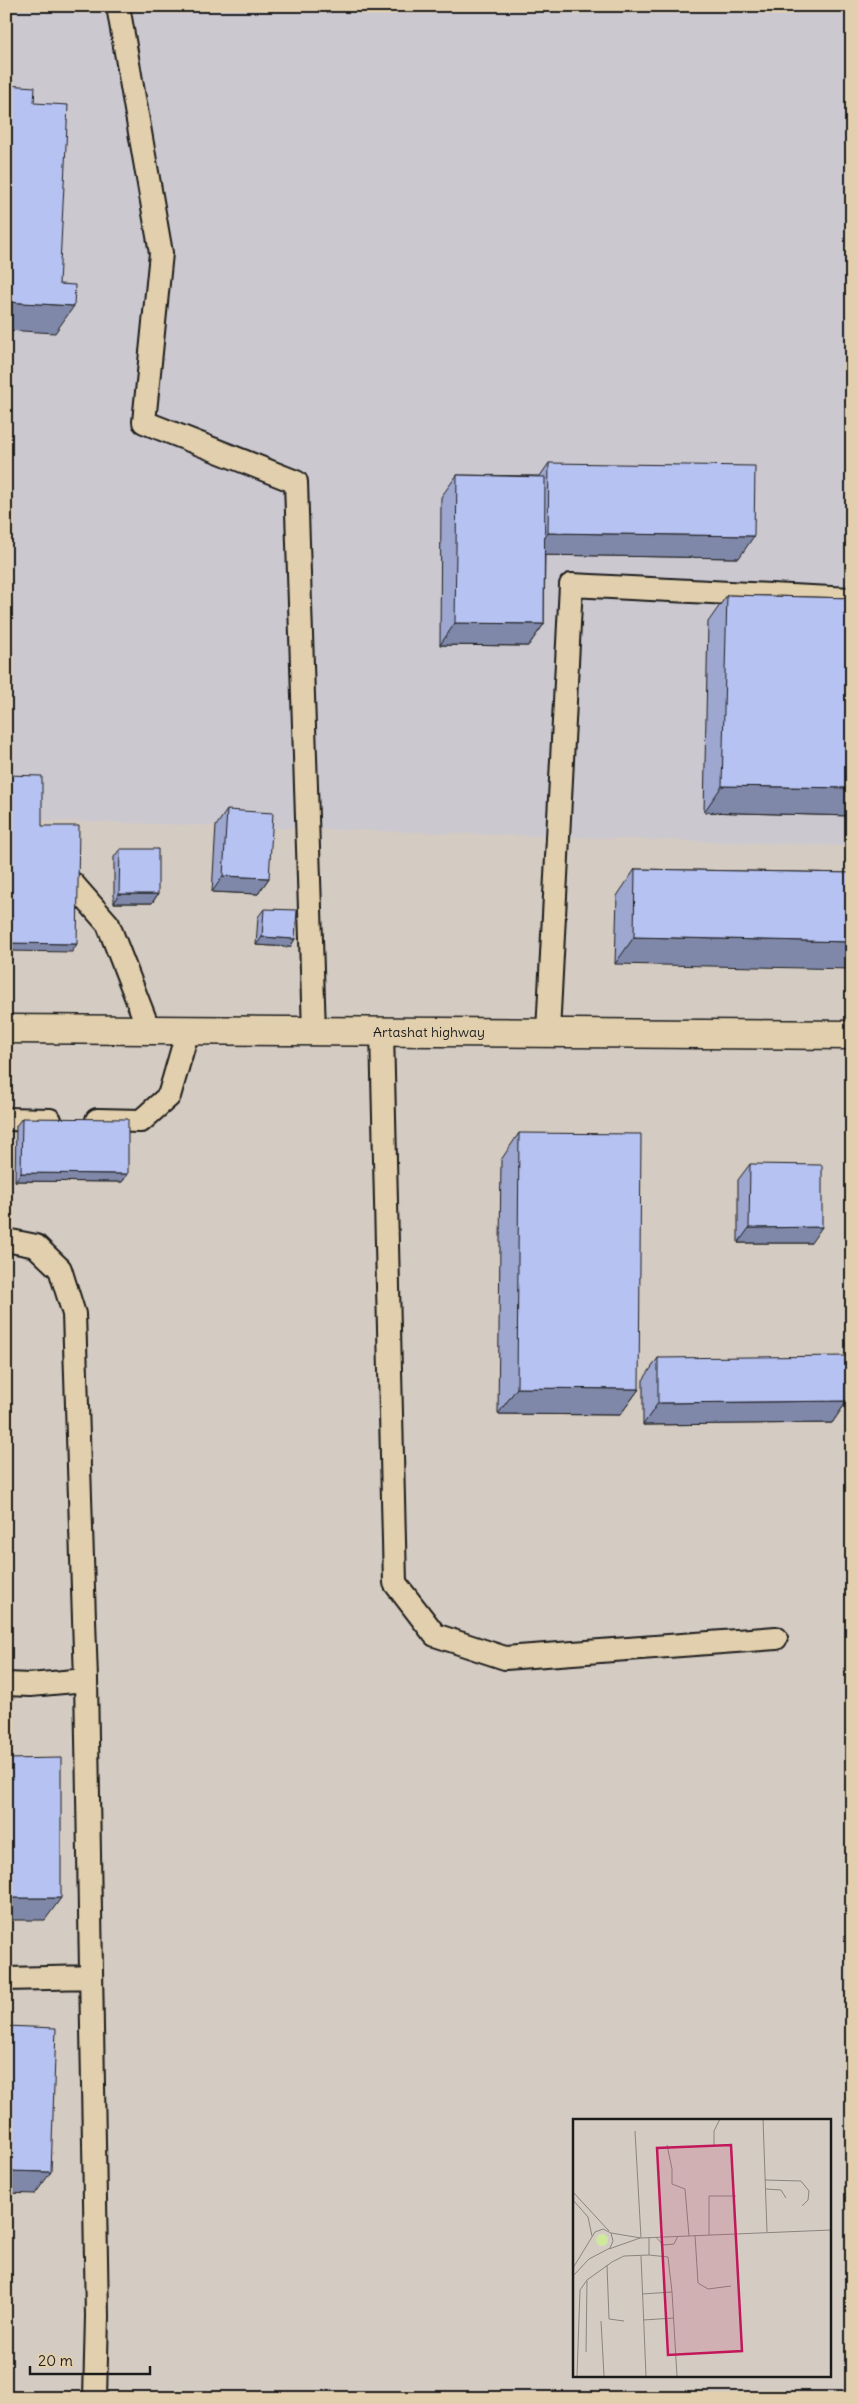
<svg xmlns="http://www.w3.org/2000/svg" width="858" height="2404" font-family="Delius,sans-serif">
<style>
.built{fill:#cbc8d0}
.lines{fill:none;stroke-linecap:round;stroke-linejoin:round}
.service-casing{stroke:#1c1c1c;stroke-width:26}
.primary-casing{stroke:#1c1c1c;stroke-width:31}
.service{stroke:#e1cfad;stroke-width:22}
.primary{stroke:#e1cfad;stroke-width:28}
.wall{fill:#9da7d0;stroke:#1c1c1c}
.shaded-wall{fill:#7f88a9;stroke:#1c1c1c}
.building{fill:#b6c2f2;stroke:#1c1c1c}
.labels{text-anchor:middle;stroke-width:4;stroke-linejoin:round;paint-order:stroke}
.street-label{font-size:14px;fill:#1c1c1c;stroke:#e1cfad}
.inset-road{fill:none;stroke:#8a8580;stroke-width:1}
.view{fill:#c2185b;fill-opacity:0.15;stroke:#c2185b;stroke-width:2.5}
.inset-edge{fill:none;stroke:#1c1c1c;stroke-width:2.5}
</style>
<rect width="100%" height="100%" fill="#d4cbc2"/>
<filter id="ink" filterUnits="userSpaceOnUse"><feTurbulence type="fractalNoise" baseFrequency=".02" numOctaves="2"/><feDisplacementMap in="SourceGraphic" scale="10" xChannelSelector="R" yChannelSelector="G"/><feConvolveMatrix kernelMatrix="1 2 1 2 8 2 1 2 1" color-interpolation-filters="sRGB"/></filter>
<g filter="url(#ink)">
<path class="built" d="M6 6H852V846L6 819Z"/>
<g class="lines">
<g class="service-casing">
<path id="service" d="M118 6 161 253 144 422 296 482 314 1031
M73 884 108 924 149 1030
M382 1032 395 1583 435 1635 505 1658 776 1638
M548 1032 571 585 852 599
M6 1119 50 1120
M97 1120 141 1121 169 1096 188 1030
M6 1240 36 1246 60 1269 74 1314 86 1680 30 1685 6 1684
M86 1680 97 2316 95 2398
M6 1979 91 1977"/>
</g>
<g class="primary-casing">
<path id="primary" d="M6 1029 852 1035"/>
</g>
<use href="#service" class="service"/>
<use href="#primary" class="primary"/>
</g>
<path class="wall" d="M549 463 739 558 545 555 544 624 528 646 440 645 441 497 457 475 540 476Z
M727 595 852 598V816L704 812 708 622Z
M227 810 269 878 258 894 212 892 216 826Z
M120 849 158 894 152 903H114V857Z
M635 869 852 873 615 964 617 896Z
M264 909 295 939 290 947 256 945 258 917Z
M22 1118 128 1174 122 1182 15 1181 16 1126Z
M519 1133 639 1389 620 1415 498 1414 501 1160Z
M750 1164 811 1243H738V1180Z
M852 1238V1415H850Z
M658 1358 847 1401 832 1423 643 1425V1380Z"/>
<path class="shaded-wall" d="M6 302 74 306 55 333 6 330Z
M548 533 754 536 739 558 533 555Z
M455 623 544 624 528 646 440 645Z
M722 786 852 788V816L704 812Z
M223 876 269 878 258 894 212 892Z
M119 894H158L152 903H114Z
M262 937 295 939 290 947 256 945Z
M634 937 852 942V969L615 964Z
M6 943 77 944 72 952 6 951Z
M21 1173 128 1174 122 1182 15 1181Z
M822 1227 811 1243H738L749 1228Z
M517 1388 639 1389 620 1415 498 1414Z
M847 1401 832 1423 643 1425 658 1403Z
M6 1898H61L45 1920H6Z
M6 2171 51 2172 35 2194 6 2193Z"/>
<path class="building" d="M6 85 35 87 34 103 68 105 59 284 75 285 74 306 6 302Z
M549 463 755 466 754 536 548 533Z
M457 475 545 477 544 624 455 623Z
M727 595 852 598V788L722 786Z
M6 775 42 776V826H79L77 944 6 943Z
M227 810 273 813 269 878 223 876Z
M120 849H158V894H119Z
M635 869 852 873V942L634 937Z
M264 909 297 910 295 939 262 937Z
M22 1118 128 1119V1174L21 1173Z
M519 1133 641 1134 639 1389 517 1388Z
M750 1164 822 1165V1227L749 1228Z
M847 1356V1401L658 1403V1358Z
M61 1758V1898H6V1759Z
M6 2026 56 2028 51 2172 6 2171Z"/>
</g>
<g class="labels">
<g class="street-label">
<text x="429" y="1037">Artashat highway</text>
</g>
</g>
<g transform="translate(573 2119)">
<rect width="258" height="258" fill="#d4cbc2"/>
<path d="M23 121a6 6 0 1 1 12 0a6 6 0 1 1-12 0Z" fill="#cfe89e"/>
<path class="inset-road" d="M190 0 194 113M62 12 68 119M94 26 99 50V65L112 70 116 117M141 27V12L147 0M192 61 228 62 236 72 235 81 229 87M193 70 208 71 213 79M0 73 36 112M0 81 15 98 19 117M38 114 68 119 258 111M122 116 125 164 135 170 158 167M136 116V77H163M83 118 90 126 101 125 105 117M36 130 67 119M68 137 73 257M34 146 36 200 51 202M0 149 22 113 30 110 38 114 40 122 37 129 16 140 0 157M99 173 104 257M69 175 99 173 95 138 76 136M70 201 101 199M28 202 31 257M13 233 14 162M4 257 7 171 14 161 39 143 51 137 76 136V118"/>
<path class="view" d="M158 26 169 232 95 236 84 29Z"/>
<rect width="258" height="258" class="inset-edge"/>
</g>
<rect width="858" height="2404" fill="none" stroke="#e1cfad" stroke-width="25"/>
<rect x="12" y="12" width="833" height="2379" fill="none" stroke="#1c1c1c" stroke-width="2" filter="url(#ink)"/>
<path d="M30 2366v8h120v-8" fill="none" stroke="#1c1c1c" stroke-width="2.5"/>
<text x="38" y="2366" font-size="15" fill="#1c1c1c" stroke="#e1cfad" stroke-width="4" paint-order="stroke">20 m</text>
</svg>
